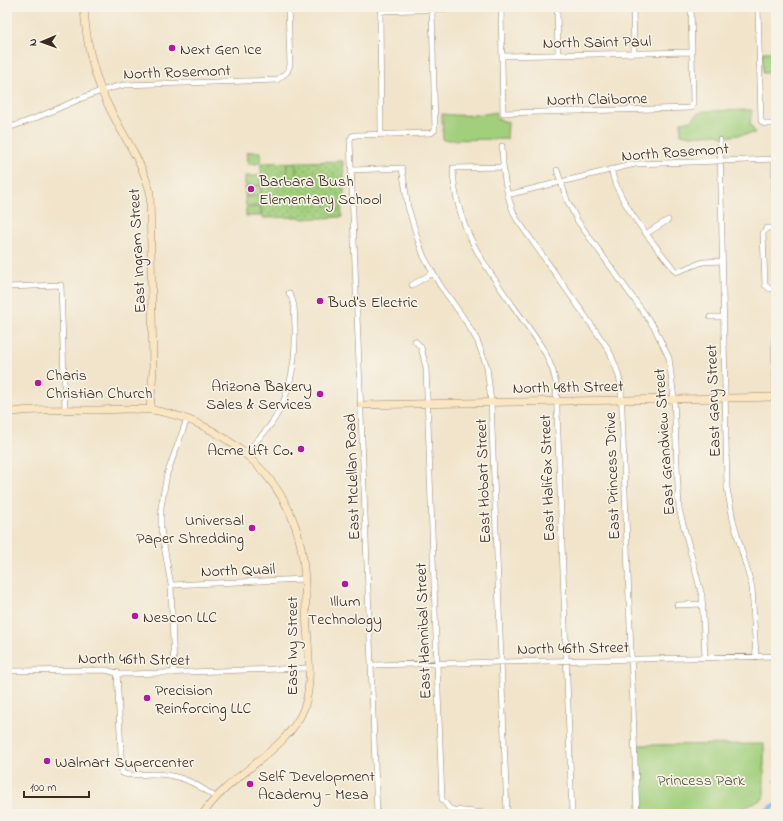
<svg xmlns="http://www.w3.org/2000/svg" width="783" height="821" font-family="'Indie Flower',sans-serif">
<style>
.grass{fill:url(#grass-dots);stroke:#6e7c4d}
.park{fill:#a1cf7c;stroke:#6e7c4d}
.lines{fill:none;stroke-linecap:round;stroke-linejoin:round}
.stream{stroke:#75b2e7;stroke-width:1.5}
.canal{stroke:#75b2e7;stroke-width:4.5}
.street-casing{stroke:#968774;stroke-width:6}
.secondary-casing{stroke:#968774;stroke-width:8}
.street{stroke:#fff;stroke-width:5}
.secondary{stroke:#fbe6c4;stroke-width:7}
.poi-dot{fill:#b5179e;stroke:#f7f3e8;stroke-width:1.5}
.labels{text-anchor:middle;stroke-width:3.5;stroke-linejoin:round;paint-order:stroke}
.street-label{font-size:16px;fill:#3b2a1e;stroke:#f7f3e8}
.poi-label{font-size:16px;fill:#3b2a1e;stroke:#f7f3e8;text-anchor:start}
.park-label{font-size:16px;fill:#545336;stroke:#f7f3e8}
</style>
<defs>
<pattern id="grass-dots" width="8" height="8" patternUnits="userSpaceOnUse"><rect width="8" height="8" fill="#a1cf7c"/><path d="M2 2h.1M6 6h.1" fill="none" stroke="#84a865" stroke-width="1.8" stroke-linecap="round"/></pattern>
</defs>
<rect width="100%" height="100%" fill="#f7f3e8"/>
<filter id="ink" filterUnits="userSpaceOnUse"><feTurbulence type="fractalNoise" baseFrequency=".025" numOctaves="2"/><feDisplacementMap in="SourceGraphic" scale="8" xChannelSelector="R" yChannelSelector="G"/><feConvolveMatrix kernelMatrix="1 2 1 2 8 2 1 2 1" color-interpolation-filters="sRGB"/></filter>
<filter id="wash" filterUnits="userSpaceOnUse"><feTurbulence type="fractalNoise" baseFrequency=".012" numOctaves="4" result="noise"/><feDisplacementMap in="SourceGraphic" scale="16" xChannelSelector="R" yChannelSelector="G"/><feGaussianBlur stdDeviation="0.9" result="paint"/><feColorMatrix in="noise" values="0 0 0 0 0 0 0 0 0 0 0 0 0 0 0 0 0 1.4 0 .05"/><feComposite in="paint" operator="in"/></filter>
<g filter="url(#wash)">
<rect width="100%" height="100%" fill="#f1e4ca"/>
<path class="grass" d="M343 161C343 170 347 195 341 201L342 217 302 219 299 217 262 218 261 163Z"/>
<path class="park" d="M763 52H776V73H763Z
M752 110 750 123 755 133 723 137 719 134 691 136 681 134V122L691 121 698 113 704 111Z
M496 112 497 119 508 122 507 139 443 140 442 114C462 116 477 116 496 112Z
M247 152H261V161L256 164H248Z
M287 164H296V178H287Z
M245 176H260L261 185H245Z
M261 186V195L245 196V187Z
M245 197H261V206H246Z
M261 207V216H246V208Z
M764 744V798L733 814H641L638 745Z"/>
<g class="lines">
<path class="stream" d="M774 781 776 780"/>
<path class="canal" d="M759 814 776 805"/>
</g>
</g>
<g filter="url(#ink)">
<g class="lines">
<g class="street-casing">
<path id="street" d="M501 7 503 113 691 108 693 103 691 7
M557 7 558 55
M633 7 634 53
M758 7 761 121 765 124H776
M502 56 692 52
M7 128C47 117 83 93 124 85L277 80 287 72 290 65 288 7
M381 134 380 13 384 11 500 7
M720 140 727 488 733 520 752 587 756 657
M502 146C503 172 505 194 516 218L607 347C614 360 618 371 621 385L637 814
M774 159V187
M503 167 453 168C455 243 507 292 545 352L553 371 556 383 572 814
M611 169C618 204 654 243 676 272L703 262 722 261
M352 170 402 168 408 207 418 240 424 257 440 285 463 317 477 340 487 367 491 402 507 814
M557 170 567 200 577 220 654 327 669 358 674 399 679 509 702 596 705 657
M507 195 635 164 776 159
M776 228H767L763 233 765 285 770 289H776
M647 233 668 220
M412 285 433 273
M7 287 61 285 65 410
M710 317H723
M776 335 774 344 776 399
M415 341 421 347 426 368 442 799 449 808 454 810 495 814
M245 453C255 442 267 432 275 418 292 391 296 358 295 326 294 315 296 303 289 293
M171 585 305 579
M677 605 703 604
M372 665 776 656
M7 671 106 670 120 674H131L308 668
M117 672 122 773C130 777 142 774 151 774 178 774 193 781 215 797
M174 673 171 585 161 529V507L167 474 187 419
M377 814 350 140 352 136 357 135 431 133 435 130 432 9"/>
</g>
<g class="secondary-casing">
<path id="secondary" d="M84 7C86 42 93 76 109 107 123 136 142 161 150 192L153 371 150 410
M361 405 776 397
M7 413C34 408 64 410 91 410 113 410 136 407 158 411 219 423 276 468 296 528 305 555 305 583 306 611 307 640 314 681 304 708 288 751 229 774 203 814"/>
</g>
<use href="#street" class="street"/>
<use href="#secondary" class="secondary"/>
</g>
</g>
<g class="poi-dot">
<circle cx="172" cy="48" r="4"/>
<circle cx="251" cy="189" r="4"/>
<circle cx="320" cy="301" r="4"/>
<circle cx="38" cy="383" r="4"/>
<circle cx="320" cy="394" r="4"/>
<circle cx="301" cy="449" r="4"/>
<circle cx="252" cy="528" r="4"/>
<circle cx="345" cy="584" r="4"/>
<circle cx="135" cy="616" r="4"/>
<circle cx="147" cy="698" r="4"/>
<circle cx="47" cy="761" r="4"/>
<circle cx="250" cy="784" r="4"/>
</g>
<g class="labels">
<g class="street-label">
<text transform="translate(597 41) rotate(-1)" y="6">North Saint Paul</text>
<text transform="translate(177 71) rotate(-2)" y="6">North Rosemont</text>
<text transform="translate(597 98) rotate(-1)" y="6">North Claiborne</text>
<text transform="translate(675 151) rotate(-4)" y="6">North Rosemont</text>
<text transform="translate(136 251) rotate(-93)" y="6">East Ingram Street</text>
<text transform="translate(568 386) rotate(-1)" y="6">North 48th Street</text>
<text transform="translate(712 401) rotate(-92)" y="6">East Gary Street</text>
<text transform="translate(663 442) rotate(-94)" y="6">East Grandview Street</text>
<text transform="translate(611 476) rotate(-92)" y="6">East Princess Drive</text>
<text transform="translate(351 477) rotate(-92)" y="6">East McLellan Road</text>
<text transform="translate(546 478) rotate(-92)" y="6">East Halifax Street</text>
<text transform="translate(482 481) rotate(-92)" y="6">East Hobart Street</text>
<text transform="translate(238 569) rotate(-2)" y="6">North Quail</text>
<text transform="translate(422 631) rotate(-92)" y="6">East Hannibal Street</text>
<text transform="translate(291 646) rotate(-90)" y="6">East Ivy Street</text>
<text transform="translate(573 647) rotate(-1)" y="6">North 46th Street</text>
<text transform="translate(134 658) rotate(1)" y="6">North 46th Street</text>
</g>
<g class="poi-label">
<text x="180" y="54">Next Gen Ice</text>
<text x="259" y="186">Barbara Bush<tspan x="259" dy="18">Elementary School</tspan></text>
<text x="328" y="307">Bud's Electric</text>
<text x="46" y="380">Charis<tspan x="46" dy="18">Christian Church</tspan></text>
<text x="312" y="391" text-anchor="end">Arizona Bakery<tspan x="312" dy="18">Sales &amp; Services</tspan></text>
<text x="293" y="455" text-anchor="end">Acme Lift Co.</text>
<text x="244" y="525" text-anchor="end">Universal<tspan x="244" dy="18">Paper Shredding</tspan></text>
<text x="345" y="606" text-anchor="middle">Illum<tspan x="345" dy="18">Technology</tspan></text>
<text x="143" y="622">Nescon LLC</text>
<text x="155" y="695">Precision<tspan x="155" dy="18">Reinforcing LLC</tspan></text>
<text x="55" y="767">Walmart Supercenter</text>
<text x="258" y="781">Self Development<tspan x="258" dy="18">Academy - Mesa</tspan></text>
</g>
<g class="park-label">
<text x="701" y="785">Princess Park</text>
</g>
</g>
<rect width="783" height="821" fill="none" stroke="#f7f3e8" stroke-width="24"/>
<g transform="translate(42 42) rotate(268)" stroke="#f7f3e8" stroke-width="3" paint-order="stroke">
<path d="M0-3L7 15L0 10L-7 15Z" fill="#3b2a1e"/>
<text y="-6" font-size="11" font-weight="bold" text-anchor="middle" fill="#3b2a1e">N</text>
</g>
<path d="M24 791v6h65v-6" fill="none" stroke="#3b2a1e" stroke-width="2"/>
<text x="30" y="791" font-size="12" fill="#3b2a1e" stroke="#f7f3e8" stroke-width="3" paint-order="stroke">100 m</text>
</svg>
